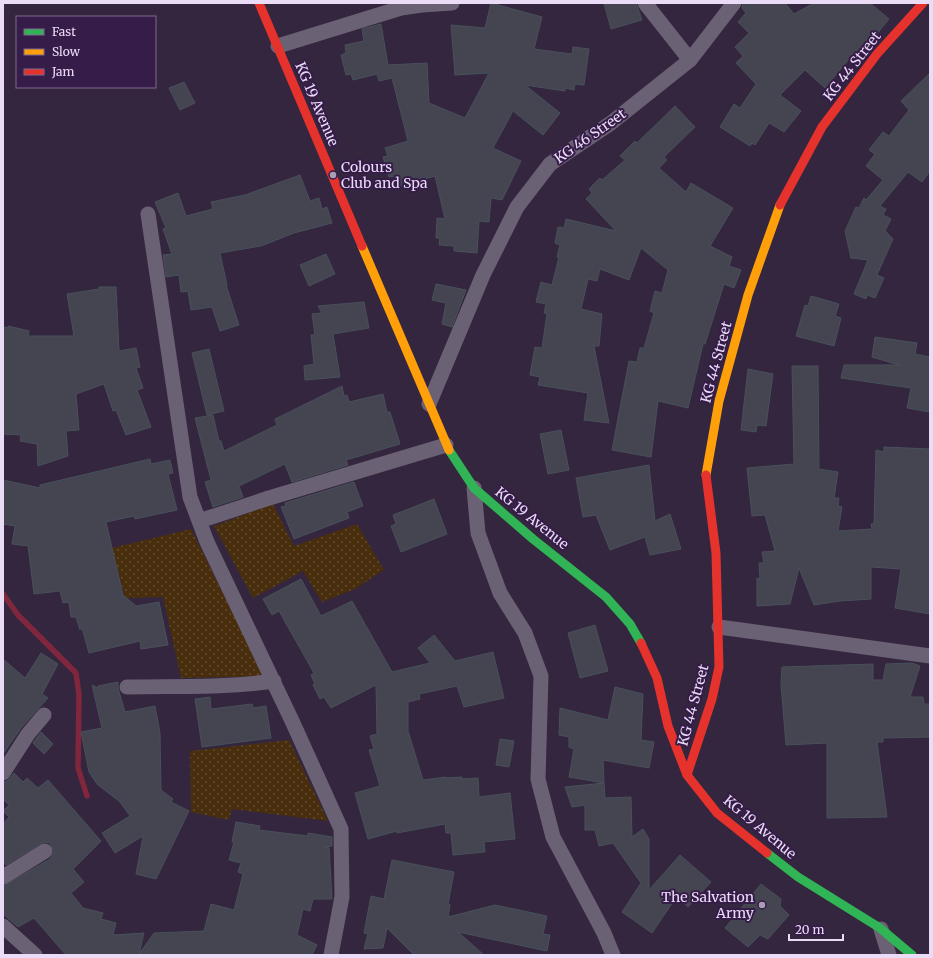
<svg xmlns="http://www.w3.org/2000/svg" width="933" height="958" font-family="Merriweather,serif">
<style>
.grass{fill:url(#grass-dots)}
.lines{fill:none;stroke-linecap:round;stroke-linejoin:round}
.stream{stroke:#80263d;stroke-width:5.5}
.building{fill:#444550;stroke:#47515b}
.street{stroke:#6b6174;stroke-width:15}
.fast{stroke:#30b455;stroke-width:9}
.slow{stroke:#ff9f0a;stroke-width:9}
.jam{stroke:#e5322d;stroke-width:9}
.poi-dot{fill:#aa9cb6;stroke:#361c48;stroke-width:1.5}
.labels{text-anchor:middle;stroke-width:4;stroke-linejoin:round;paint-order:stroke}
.street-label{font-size:14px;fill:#eadbf7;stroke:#361c48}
.poi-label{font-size:14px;fill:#eadbf7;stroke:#361c48;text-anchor:start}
</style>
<defs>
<pattern id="grass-dots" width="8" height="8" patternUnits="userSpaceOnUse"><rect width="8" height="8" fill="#482e0d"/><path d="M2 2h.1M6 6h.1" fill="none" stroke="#634c31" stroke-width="1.8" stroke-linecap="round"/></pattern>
</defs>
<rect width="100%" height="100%" fill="#34263e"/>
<path class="grass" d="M273 504 294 546 357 524 384 570 355 589 322 602 303 571 253 598 214 526Z
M191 529 264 676 181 678 163 597 125 598 112 548Z
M289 740 328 821 232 809 229 820 191 812 190 751Z"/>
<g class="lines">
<path class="stream" d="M3 594 18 615 76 673 79 695 78 768 87 796"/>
</g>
<path class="building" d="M491 3 542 17 534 49 572 54 573 47 589 49 584 85 575 84 574 90 565 88V91L525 85 560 113 543 135 513 111 493 148 521 161 502 200 491 198 489 222 479 221 477 253 454 251V246L439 245 440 238H436L437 218 445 219 435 176 397 187 394 176 389 177 383 157 388 156 385 148 408 141 392 78 379 81 377 74 353 80 351 74 346 75 341 55 346 53 345 45 364 41 362 29 381 24 388 65 427 63 429 103 465 118 489 73 455 75 451 25 485 28Z
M604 3H636L642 20 611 29Z
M743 3H785L794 14 814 3H870L889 19 857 58 853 54 825 88 805 70 780 95 801 111 784 132 769 123 755 145 752 143 750 146 720 127 734 104 740 108 756 84 736 63 743 56 735 47 749 33 738 22 746 13 742 8Z
M930 73V171L922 182 908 172 880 206 886 209 883 215 891 219 885 231 893 239 877 275 884 278 875 298 867 295 866 299 854 294 868 260 851 258 845 231 856 207 859 208 864 198 866 200 883 180 866 166 875 154 869 150 883 132 889 136 909 110 901 101Z
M184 82 195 103 180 110 169 88Z
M675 106 695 127 664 157 667 160 659 168 686 192 691 183 733 208 710 246 732 257 729 266 741 270 734 288 724 284 705 344H703L688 408 658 401 651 457 612 450 629 361 637 362 640 348H644L654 313 650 311 655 291 662 293 668 270 641 248 629 280 600 269 597 281 588 279 581 309 602 314 599 346H594L609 423 584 420 588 393 538 385 540 377 530 375 535 347 542 348 547 314 544 313 546 304 536 302 541 282 552 285 559 257H557L560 245 555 243 558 227 564 228 566 219 616 231 586 199 592 193 589 189 600 178 602 180 625 160 620 156 635 141 637 143Z
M300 175 310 201 319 198 322 209 327 207 332 223 294 233 261 246 220 253 227 285H226L239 325 220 331 212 307 191 310 188 291 181 292 179 275 166 277 163 255 172 254 163 229 166 228 155 202 178 193 186 216 213 209 211 202 245 195Z
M326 254 335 274 309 286 300 265Z
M436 284 466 290 452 327 442 324 446 303 432 300Z
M99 287H116L119 351 136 348 140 367 136 368 143 388 137 390 151 427 126 435 116 410 113 411 104 384 76 394 79 430 66 431 68 456 38 466 37 444 20 441 21 435 3 434V327L8 328V326L29 331 28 336H74L67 294 99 289Z
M811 296 839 304 835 316 841 318 834 346 796 336 805 305 808 306Z
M364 302 369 328 333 334 340 377 305 380 304 366 314 364 311 335H315L312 314 322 313 318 306Z
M875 337 917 343 915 354 930 357V412L907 408 911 388 841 378 844 365H899L872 357Z
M209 349 224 411 207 415 192 353Z
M792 366H818L819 469 838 472 834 498H839L838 506 842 507 838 531 872 529 871 524H874L876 450 884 452V447L930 449V614L895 608 901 569 871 567V599L840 601 814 605 799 568 790 604 757 606V578L760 579 759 563H764L762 552 775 551 765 515 752 516 747 468 794 464Z
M748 369 773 374 766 426 757 425 756 432 741 430Z
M342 386 344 396 347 395 349 402 383 394 387 412H390L400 444 346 460 348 465 292 482 285 464 239 486 243 497 213 507 205 482 211 480 195 418 213 415 219 441H221L224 451 277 425 275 419Z
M561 430 569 470 548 474 540 434Z
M150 459 151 464 170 460 173 473 168 474 177 510 135 519 134 516 106 522 123 595 136 606 159 602 168 645 141 649 140 641 89 653 82 628 80 630 76 617H71L69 602 63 603 60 591 34 594 28 546 12 544 15 526 3 524V480L40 488V485Z
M649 465 655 521 670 514 681 549 650 555 645 537 610 550 596 515 583 517 576 478Z
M354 482 363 506 347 512 349 518 294 539 281 507 286 506 285 503Z
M434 499 447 534 401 552 391 526 396 524 393 515Z
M301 579 321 616 352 601 392 672 430 663 418 648 434 635 455 661 493 652 504 698 464 707 457 686 419 694 420 699 408 702V731L423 780 446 777V778L462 777V779L478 778 479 797 510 793 515 839 484 842 485 852 453 855 451 833H446L445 824 397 833V831L368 839 355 793 380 786 369 750 374 749 370 736 377 734 376 685 331 708 324 697 320 699 313 685 315 684 311 675 314 673 279 611 272 615 263 599Z
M595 625 608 671 580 678 568 633Z
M41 653 58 664 42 694 48 698 21 728 3 754V659L25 678Z
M912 663 920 666 910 697H923L924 704H930V737L883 738V742H877L887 817 827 818V743L786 745 781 684 782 667 873 664V680H883L886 664Z
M118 682V688L125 712 155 706 160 733 161 790 173 799 171 802 189 811 156 879 136 874 143 836 115 853 102 833 130 816 120 802 97 784 89 772 81 732 102 728 92 685 98 688V686Z
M615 687 643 694 641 740 654 742 649 768 603 760 604 783 569 777 574 749 569 747V737L559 735 560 708 608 720Z
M210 697 211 709 252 704 253 708 266 706 271 738 202 747 195 699Z
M41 732 53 744 44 754 33 743Z
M500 739 514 741 509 767 496 765Z
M14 773 23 782 27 778 38 788 48 780 101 841 73 869 84 882 71 893 83 908 103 913 101 919 116 923 113 935 144 933 139 954 154 933 204 931 211 904 234 910 243 874 238 872 241 863 229 860 234 842H232L236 822 260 826 259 830 308 836V833L332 837V846L325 847 329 848 332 899H313L310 911 303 909 297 935 317 945 312 955H66L34 918 18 927 3 914V886L50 859 54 851 50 843 44 842 6 865 3 862V824L9 817 3 811 9 805 3 799V782L7 781Z
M604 783 605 798 631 797 632 837 643 829 649 839V890L680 855 711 882 688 907 677 896 652 933 622 912 641 883 613 843 599 846 595 830H585V805L572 807 565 787Z
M392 860 454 872 448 904 450 905 448 917 495 905 547 916 543 934 550 935 547 951 458 932 484 955H414L387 928 383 948 364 949 368 934 364 933 371 896 384 899Z
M761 884 781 899 780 906 789 915 768 939 760 935 748 947 725 928Z"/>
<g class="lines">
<path class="street" d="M645 3 690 60
M278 46 401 8 422 5 452 3
M148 214 190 497 207 542 293 723 341 829 342 897 331 955
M429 404 483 275 517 207 550 164 611 123 690 60 734 3
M474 488 478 533 500 593 525 633 541 676 538 779 553 837 604 933 613 955
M199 521 269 498 446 445
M719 627 930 656
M127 687C176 686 225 688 274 681
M3 773 28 734 44 715
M3 877 45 851
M3 926 35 955
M881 929 889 955"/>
<path class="fast" d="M449 450 474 488 533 539 606 597 630 624 641 643
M767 853 798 877 880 928 912 955"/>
<path class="slow" d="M362 246 449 450
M706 475 719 401 748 295 780 205"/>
<path class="jam" d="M259 3 362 246
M780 205 822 127 877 54 923 3
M641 643 657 678 668 726 687 775 717 813 767 853
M687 775 712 699 719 667 716 553 706 475"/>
</g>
<g class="poi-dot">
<circle cx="333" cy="175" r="4"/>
<circle cx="762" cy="905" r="4"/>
</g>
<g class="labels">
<g class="street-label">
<text transform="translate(852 66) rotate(-52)" y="5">KG 44 Street</text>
<text transform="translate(317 104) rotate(67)" y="5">KG 19 Avenue</text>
<text transform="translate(590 136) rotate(-35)" y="5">KG 46 Street</text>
<text transform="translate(716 362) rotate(-75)" y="5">KG 44 Street</text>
<text transform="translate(532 518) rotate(39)" y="5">KG 19 Avenue</text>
<text transform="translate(693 705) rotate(-75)" y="5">KG 44 Street</text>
<text transform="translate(760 827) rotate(40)" y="5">KG 19 Avenue</text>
</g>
<g class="poi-label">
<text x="341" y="172">Colours<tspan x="341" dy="16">Club and Spa</tspan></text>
<text x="754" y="902" text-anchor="end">The Salvation<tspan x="754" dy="16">Army</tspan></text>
</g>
</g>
<rect width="933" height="958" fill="none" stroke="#eadbf7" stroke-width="8"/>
<rect x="16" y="16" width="140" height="72" fill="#361c48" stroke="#7e688e"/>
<rect x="24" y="29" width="20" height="6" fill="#30b455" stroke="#7e688e"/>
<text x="52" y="36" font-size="12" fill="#eadbf7">Fast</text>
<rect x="24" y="49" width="20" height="6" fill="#ff9f0a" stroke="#7e688e"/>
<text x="52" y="56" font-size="12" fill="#eadbf7">Slow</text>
<rect x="24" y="69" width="20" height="6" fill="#e5322d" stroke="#7e688e"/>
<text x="52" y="76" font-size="12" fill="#eadbf7">Jam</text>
<path d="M789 934v6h54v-6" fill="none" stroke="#eadbf7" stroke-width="2"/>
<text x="795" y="934" font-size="12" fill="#eadbf7" stroke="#361c48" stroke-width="3" paint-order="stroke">20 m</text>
</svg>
